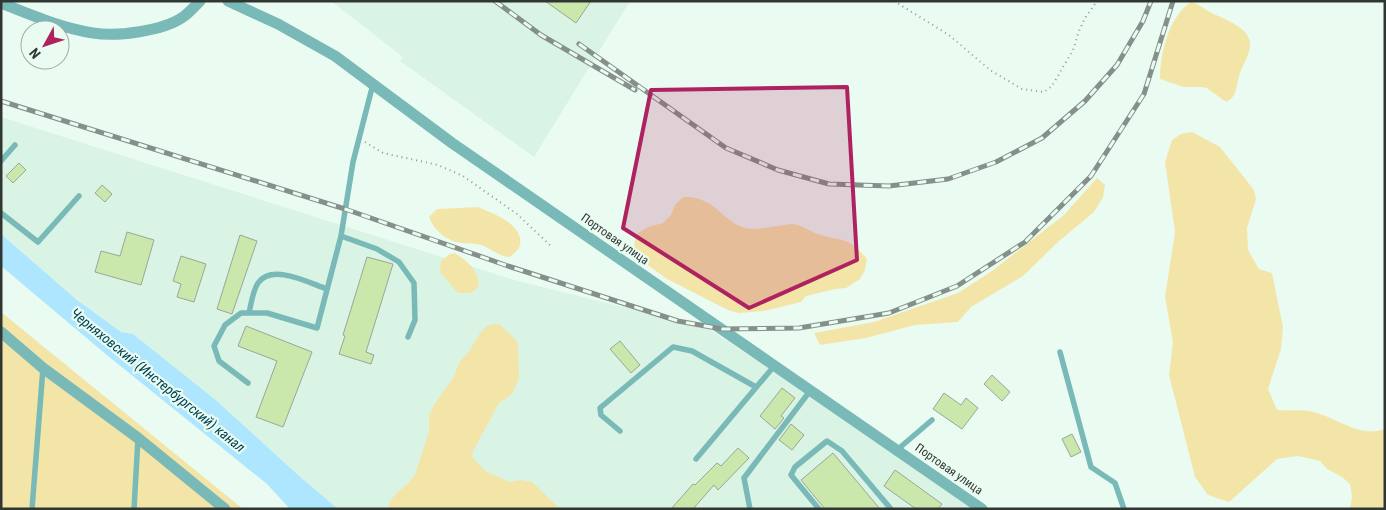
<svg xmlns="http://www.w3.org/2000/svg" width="1386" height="510" font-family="'Roboto Condensed',sans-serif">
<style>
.built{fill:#d9f3e5}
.green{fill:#f3e5a8}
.water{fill:#ade6fe}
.building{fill:#cae7ac;stroke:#9ea596}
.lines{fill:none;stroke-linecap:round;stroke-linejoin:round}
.path{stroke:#8c9992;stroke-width:2;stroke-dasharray:1 4;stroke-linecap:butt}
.service{stroke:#79b9b7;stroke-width:5.5}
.minor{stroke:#79b9b7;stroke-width:11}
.rail-casing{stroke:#849089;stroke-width:5}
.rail{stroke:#eafcf2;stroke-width:3;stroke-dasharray:9;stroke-linecap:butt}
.marked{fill:#ae2260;fill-opacity:0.2;stroke:#ae2260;stroke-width:4;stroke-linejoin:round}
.labels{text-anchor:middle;stroke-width:4.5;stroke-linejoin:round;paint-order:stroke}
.street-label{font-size:12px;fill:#303733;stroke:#eafcf2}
.water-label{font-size:14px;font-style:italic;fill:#004055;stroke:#eafcf2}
</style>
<rect width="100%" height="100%" fill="#eafcf2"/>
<path class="built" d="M331 1H630L534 157 400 61 403 57Z
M1 117 514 280 708 328 977 509H338L298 475 217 401 133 334 121 332 77 300 1 234Z"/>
<path class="green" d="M1191 2C1198 3 1202 8 1208 11 1220 18 1249 26 1250 43 1251 53 1242 66 1239 76 1236 87 1237 97 1226 102L1207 88 1201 87H1184L1160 79C1160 54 1169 16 1191 2Z
M1192 132 1220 147 1254 190 1256 199 1247 228 1248 250 1259 269 1272 273 1283 327 1281 349 1268 389 1277 410C1288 411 1302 409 1313 412 1338 418 1359 438 1385 429V509H1350L1352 496 1350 484 1342 477 1327 469 1320 461 1298 456 1277 459 1229 502 1208 495 1195 477 1169 375 1173 342 1165 297 1175 232 1165 162 1172 140 1181 134Z
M1097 178 1105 185 1103 197 1094 212 1058 242 1023 276 971 307 958 322 915 325 866 338 820 345 814 333 874 322 958 293 992 271 1064 215Z
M683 197C716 196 721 221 745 228 753 231 782 225 792 224 802 225 809 231 818 234 845 243 847 235 867 259L865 270 860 279 846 288 835 289 806 296 801 302 764 311 739 313 728 310 667 279 649 266 634 249 635 238 638 233 648 227 663 223 671 215 675 205Z
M478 207C492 213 524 224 520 245 519 250 513 254 510 257 499 257 491 248 481 245 475 243 467 244 461 243 447 241 434 231 429 217L437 209Z
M455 253C468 262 478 269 479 286L471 293H458L440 272 441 261 450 254Z
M1 312 243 509H1Z
M493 324H499L517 341 518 347 519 378 512 394 499 403 472 453 473 458 485 471 510 482 521 480 532 482 560 509H388C391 492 407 488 415 475L429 431V415L434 405 453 378 460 361 468 353 480 333 487 326Z"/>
<path class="water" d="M1 234 77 300 121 332 133 334 217 401 298 475 338 509H290L267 484 108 356 1 266Z"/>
<path class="building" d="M545 1H591L576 23Z
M19 163 26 170 13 183 6 176Z
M102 185 112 194 105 202 95 193Z
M127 232 154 240 141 285 95 272 101 251 120 256Z
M240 235 257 241 232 314 217 309Z
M181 256 206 264 194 302 177 297 181 284 173 281Z
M367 257 393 264 366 352 374 355 371 364 339 354 345 336 343 335Z
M246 326 312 352 283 427 256 417 277 361 238 346Z
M620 341 640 365 631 373 610 349Z
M992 375 1010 392 1002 401 984 384Z
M782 388 795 398 781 416 784 418 775 429 760 416Z
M944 393 961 405 966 398 978 408 962 429 933 409Z
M791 424 804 435 792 450 779 440Z
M1072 434 1081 452 1071 457 1062 439Z
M738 448 749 458 718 490 714 485 693 509H671L693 484 695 485 717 463 721 466Z
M833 453 880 509H825L815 497 801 480Z
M895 470 942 504 938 509H916L884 486Z"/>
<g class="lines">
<path class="path" d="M894 1 949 35 990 70 1022 89 1044 92 1052 86 1073 50 1079 31 1085 18 1097 1
M365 142 383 153 438 165 463 176 517 214 552 247"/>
<path class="service" d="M1 161 15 145
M1 213 38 242 79 196
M341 236 377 249 399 262 414 283 415 320 408 337
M249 313C251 304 253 290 258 283 272 263 309 283 327 289
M1060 352 1091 467 1115 483 1124 509
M248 383 219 361 214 346 225 325 241 313H267L317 328 341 236 353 162 373 84
M620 431 601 415 600 408 673 347 692 351 756 387
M897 450 932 420
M696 459 775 365
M32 509 43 368
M134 509 138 438
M750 509 744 478 810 391
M819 509 791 475 795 467 827 441 842 451 891 509"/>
<path class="minor" d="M228 1 278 24 335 56 452 143 982 509
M1 3C31 15 61 28 93 33 117 37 163 31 183 17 189 13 195 6 200 1
M1 332 43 368 138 438 225 509"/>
<g class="rail-casing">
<path id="rail" d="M495 1 541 35 635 90
M579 44 726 148 778 170 829 184 889 186 948 179 996 162 1042 138 1085 101 1117 65 1143 21 1151 1
M1 101 345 209 508 266 678 321 722 329 799 328 889 313 957 286 1025 242 1091 176 1144 94 1173 1"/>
</g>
<use href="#rail" class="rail"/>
</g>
<path class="marked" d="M847 87 857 260 749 308 623 228 651 90Z"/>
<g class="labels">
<g class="street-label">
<text transform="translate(615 239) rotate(35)" y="4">Портовая улица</text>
<text transform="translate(949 469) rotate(35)" y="4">Портовая улица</text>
</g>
<g class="water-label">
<text transform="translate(158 380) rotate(39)" y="5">Черняховский (Инстербургский) канал</text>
</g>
</g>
<rect width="1386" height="510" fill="none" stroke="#303733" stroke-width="5"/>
<g transform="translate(45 45) rotate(230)"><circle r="24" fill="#eafcf2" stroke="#a0ada6"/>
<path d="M0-4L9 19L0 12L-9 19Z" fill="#ae2260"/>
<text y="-8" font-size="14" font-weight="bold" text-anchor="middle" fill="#303733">N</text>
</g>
</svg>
